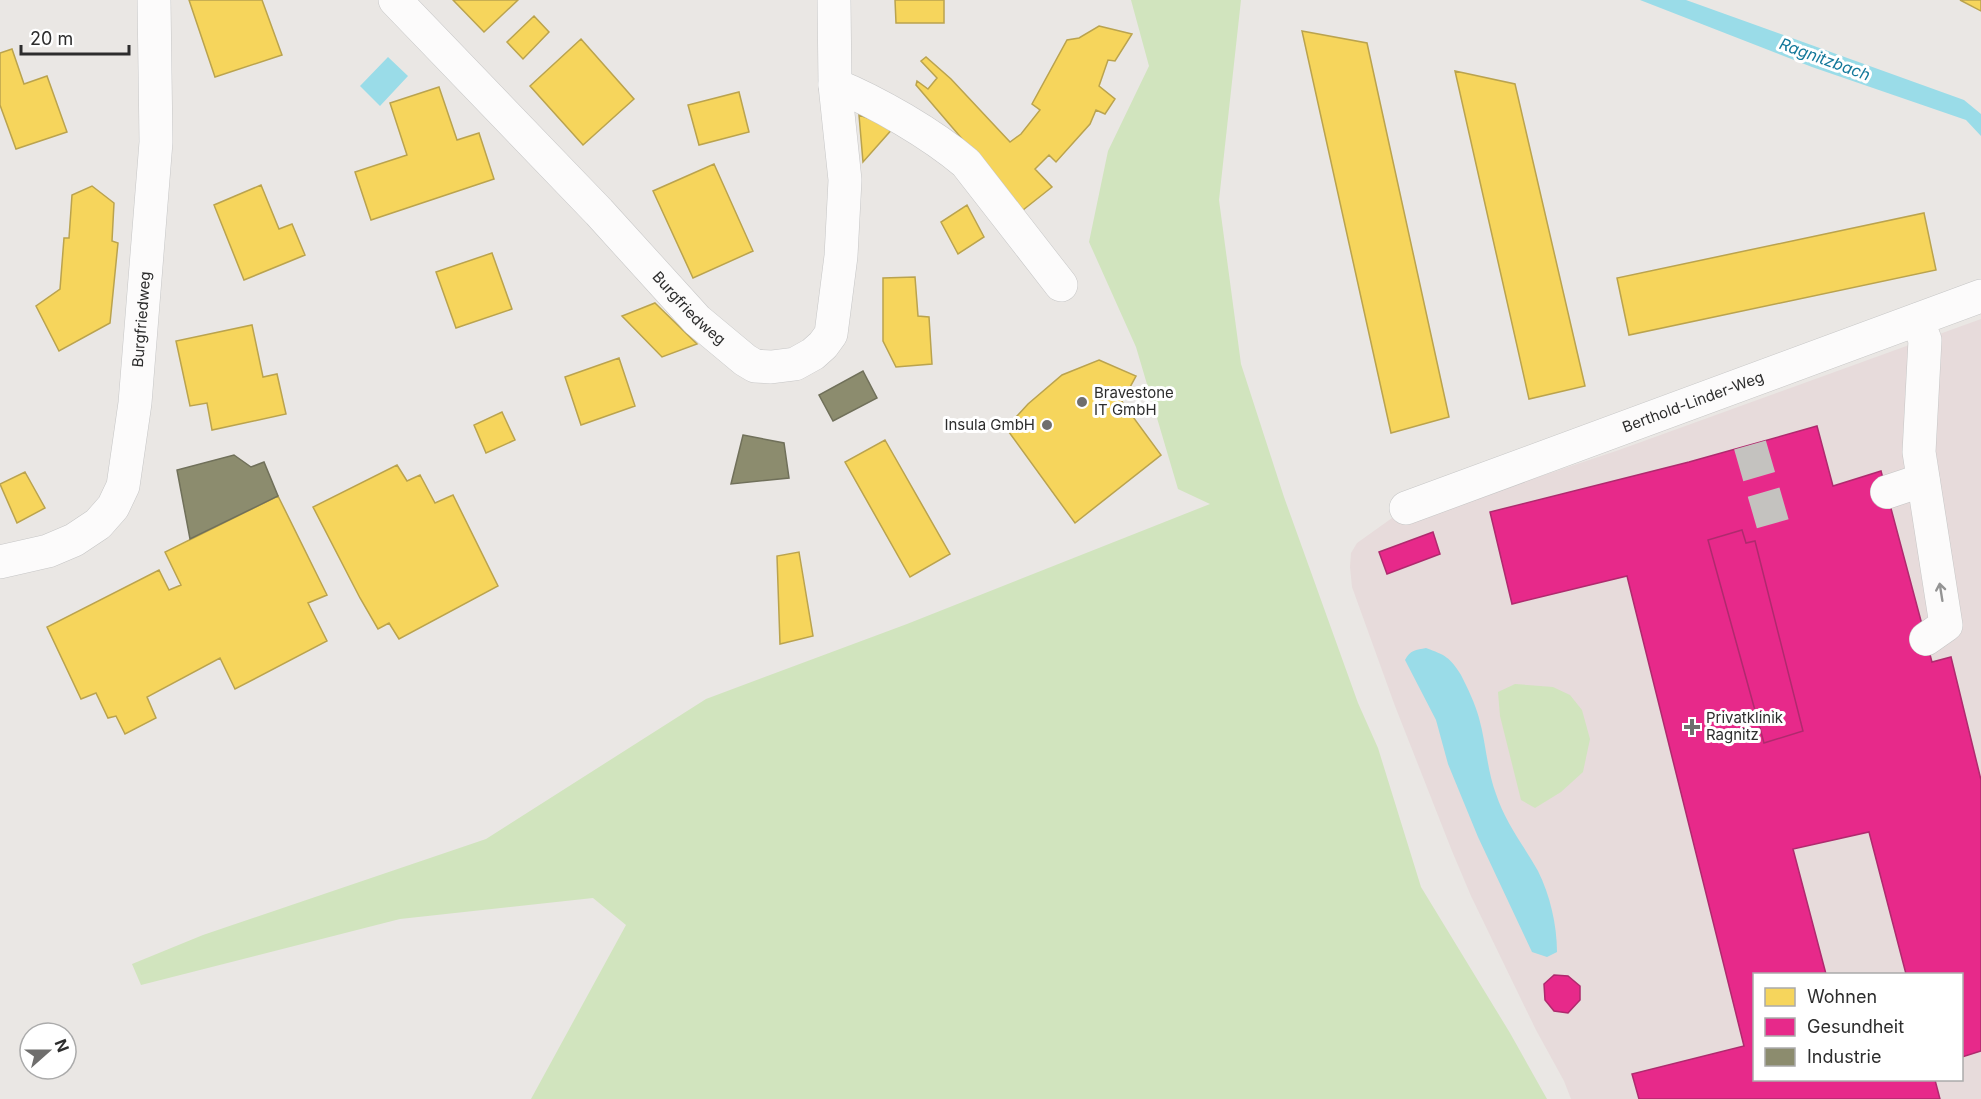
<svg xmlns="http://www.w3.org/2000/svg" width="1981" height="1099" font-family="Inter,sans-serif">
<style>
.medical{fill:#e7dbdb;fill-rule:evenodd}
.green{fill:#d1e4be}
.water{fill:#9adce8}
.homes{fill:#f6d55c;stroke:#baa34e;stroke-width:1.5}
.health{fill:#e7298a;stroke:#af2a6e;stroke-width:1.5}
.industry{fill:#8c8c6e;stroke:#70705a;stroke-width:1.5}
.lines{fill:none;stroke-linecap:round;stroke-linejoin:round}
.minor-tunnel{stroke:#c4c2bf;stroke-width:33;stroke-dasharray:33 16;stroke-linecap:butt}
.minor-casing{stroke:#c6c6c6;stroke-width:34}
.minor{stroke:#fcfbfb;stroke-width:33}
.oneway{stroke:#949494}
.poi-dot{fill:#6f6e6d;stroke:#fff;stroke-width:2}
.labels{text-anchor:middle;stroke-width:6;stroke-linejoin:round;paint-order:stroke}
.street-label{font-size:15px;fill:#2d2d2d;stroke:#fff}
.poi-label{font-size:15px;fill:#2d2d2d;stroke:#fff;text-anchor:start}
.water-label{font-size:16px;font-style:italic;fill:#13789a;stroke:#fff}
</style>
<rect width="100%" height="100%" fill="#eae7e4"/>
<path class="medical" d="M1981 319V1099H1571L1564 1081 1536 1030 1471 896 1452 851 1395 706 1352 587 1350 567 1351 553 1357 543 1406 508 1421 516 1619 450ZM1754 974H1962V1080H1754Z"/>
<path class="green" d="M1131 0H1241L1219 200 1241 364 1284 497 1358 703 1378 748 1421 887 1510 1033 1547 1099H531L626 925 593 898 400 919 141 985 132 964 203 935 486 839 706 699 907 624 1210 504 1178 489 1136 347 1089 242 1108 151 1149 66Z
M1515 684 1553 687 1570 695 1582 710 1590 739 1583 772 1561 792 1535 808 1521 800 1500 716 1498 692Z"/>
<path class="water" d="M1640 0H1686L1964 100 1981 114V136L1966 120 1812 67Z
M388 57 408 76 380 106 360 86Z
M1426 648C1445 655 1450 657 1461 675 1468 689 1475 703 1479 718 1486 743 1487 770 1496 794 1505 822 1524 846 1538 871 1550 895 1557 925 1557 952L1547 957 1532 952 1478 837 1448 764 1436 720 1405 660C1410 650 1416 650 1426 648Z"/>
<path class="homes" d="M189 0H262L282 55 215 77Z
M453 0H518L484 32Z
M895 0H944V23H896Z
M1960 0H1981V11Z
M534 16 549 32 523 59 507 42Z
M1099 26 1132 34 1115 61 1108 60 1099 86 1115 99 1105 114 1096 110 1090 124 1056 162 1049 155 1035 169 1052 187 1023 210 916 85 917 81 928 89 937 78 921 61 926 57 951 79 1010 142 1021 134 1040 110 1032 104 1067 40 1079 38Z
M1302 31 1367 43 1449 417 1391 433Z
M581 39 634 99 583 145 530 86Z
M12 49 24 84 47 76 67 132 16 149 0 105V53Z
M1455 71 1515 84 1585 386 1529 399Z
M439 87 457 140 479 133 494 179 371 220 355 172 407 155 390 103Z
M739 92 749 132 699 145 688 105Z
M859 115 894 127 863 162Z
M714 164 753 251 693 278 653 191Z
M261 185 279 229 292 224 305 255 244 280 214 205Z
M92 186 114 203 112 241 118 243 110 323 59 351 36 306 60 289 64 238H69L72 195Z
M967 205 984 237 958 254 941 222Z
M1924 213 1936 270 1629 335 1617 278Z
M492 253 512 309 456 328 436 272Z
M915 277 918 316 929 317 932 364 896 367 883 341V278Z
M655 303 697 344 662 357 622 316Z
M252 325 263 377 277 374 286 414 212 430 207 403 190 406 176 341Z
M619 358 635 406 581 425 565 377Z
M1099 360 1136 376 1122 402 1161 455 1075 523 1006 428 1028 404 1062 375Z
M502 412 515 440 486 453 474 425Z
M885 440 950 554 910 577 845 462Z
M397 465 407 481 420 475 435 503 453 495 498 586 399 639 389 623 378 629 360 598 313 507Z
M25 472 45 508 17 523 0 484Z
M278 496 327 595 308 603 327 641 235 689 220 658 147 697 156 718 125 734 116 716 108 718 96 693 81 699 47 627 159 570 169 590 181 585 165 552Z
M799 552 813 636 780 644 777 556Z"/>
<path class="health" d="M1817 426 1833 486 1881 471 1932 662 1951 657 1981 780V1051L1962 1057V974H1906L1869 832 1793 849 1826 974H1754V1080H1935L1940 1099H1639L1632 1074 1744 1046 1627 576 1512 604 1490 512 1689 462Z
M1742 530 1746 543 1755 541 1803 731 1764 743 1708 540Z
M1433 532 1440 554 1387 574 1379 552Z
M1554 975 1568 976 1580 986V1000L1568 1013 1554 1011 1545 1000 1544 984Z"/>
<path class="industry" d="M863 371 877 398 833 421 819 395Z
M743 435 784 443 789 478 731 484Z
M234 455 251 467 264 462 278 496 190 539 177 470Z"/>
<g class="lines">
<path class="minor-tunnel" d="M1750 445 1776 535"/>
<g class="minor-casing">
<g id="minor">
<path id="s1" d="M395 0 599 212 697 320 745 360 755 366 771 367 795 364 813 354 823 345 831 334 841 256 845 180 835 85 834 0"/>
<path d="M835 85C877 102 932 134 966 163L1061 285"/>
<path d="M1917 320 1925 340 1919 452 1946 625 1926 639"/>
<path d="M1887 492 1923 480"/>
<path id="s2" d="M1406 508 1981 296"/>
<path id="s3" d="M0 562 48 551 74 540 98 524 113 507 123 486 135 403 156 142 154 0"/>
</g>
</g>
<use href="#minor" class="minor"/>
</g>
<defs><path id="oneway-shaft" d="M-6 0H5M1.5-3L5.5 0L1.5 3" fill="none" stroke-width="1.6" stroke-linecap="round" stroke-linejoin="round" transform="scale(1.5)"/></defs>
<use class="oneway" href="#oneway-shaft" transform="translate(1941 592) rotate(-99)"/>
<g class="poi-dot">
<circle cx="1082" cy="402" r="6"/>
<circle cx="1047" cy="425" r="6"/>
<path d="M1689 718h6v6h6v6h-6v6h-6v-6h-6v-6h6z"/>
</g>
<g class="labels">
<g class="street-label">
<text dy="5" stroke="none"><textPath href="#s1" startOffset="426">Burgfriedweg</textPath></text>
<text dy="5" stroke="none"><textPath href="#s3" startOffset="320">Burgfriedweg</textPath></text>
<text dy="5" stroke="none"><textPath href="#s2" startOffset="306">Berthold-Linder-Weg</textPath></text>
</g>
<g class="poi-label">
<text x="1094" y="398">Bravestone<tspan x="1094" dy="17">IT GmbH</tspan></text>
<text x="1035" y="430" text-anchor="end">Insula GmbH</text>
<text x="1706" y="723">Privatklinik<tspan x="1706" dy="17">Ragnitz</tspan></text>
</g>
<g class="water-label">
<text transform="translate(1825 59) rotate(20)" y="6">Ragnitzbach</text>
</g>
</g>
<rect x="1753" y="973" width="210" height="108" fill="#ffffff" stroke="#ababab" stroke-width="1.5"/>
<rect x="1765" y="988" width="30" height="18" fill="#f6d55c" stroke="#ababab" stroke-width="1.5"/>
<text x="1807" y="1003" font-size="18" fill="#2d2d2d">Wohnen</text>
<rect x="1765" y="1018" width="30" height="18" fill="#e7298a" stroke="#ababab" stroke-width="1.5"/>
<text x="1807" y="1033" font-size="18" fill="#2d2d2d">Gesundheit</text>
<rect x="1765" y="1048" width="30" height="18" fill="#8c8c6e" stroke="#ababab" stroke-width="1.5"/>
<text x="1807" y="1063" font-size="18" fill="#2d2d2d">Industrie</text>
<g transform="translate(48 1051) rotate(69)"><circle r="28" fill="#ffffff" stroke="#ababab" stroke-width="1.5"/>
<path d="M0-4.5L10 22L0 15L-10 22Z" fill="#6f6e6d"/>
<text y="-9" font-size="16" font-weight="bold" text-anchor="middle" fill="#2d2d2d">N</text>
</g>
<path d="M21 45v9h108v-9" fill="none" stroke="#2d2d2d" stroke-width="3"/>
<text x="30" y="45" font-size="18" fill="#2d2d2d" stroke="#ffffff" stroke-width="4.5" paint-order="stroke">20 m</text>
</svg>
